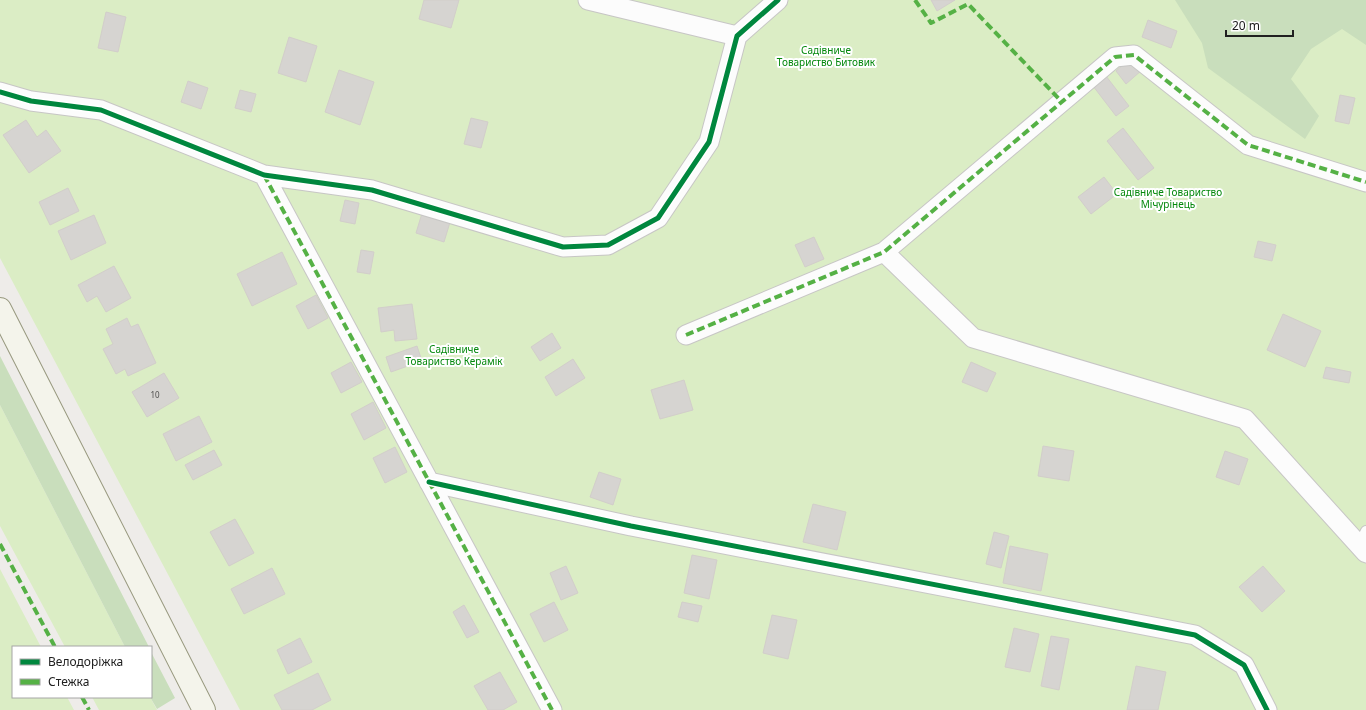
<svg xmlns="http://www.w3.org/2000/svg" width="1366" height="710" font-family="'Noto Sans',sans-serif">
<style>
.grass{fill:#dbedc5}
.forest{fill:#c9debc}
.building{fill:#d6d4d1;stroke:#d2ceca}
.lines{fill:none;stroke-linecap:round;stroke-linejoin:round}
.service-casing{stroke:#c7c6c5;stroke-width:12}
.minor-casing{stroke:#c7c6c5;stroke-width:21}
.secondary-casing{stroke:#98997f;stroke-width:24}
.service{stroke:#fcfcfc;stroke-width:10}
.minor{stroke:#fcfcfc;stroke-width:19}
.secondary{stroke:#f4f4eb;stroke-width:22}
.quiet{stroke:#55b145;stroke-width:4;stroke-dasharray:8 4;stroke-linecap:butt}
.cycleway-casing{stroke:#fff;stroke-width:8}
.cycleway{stroke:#00873e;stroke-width:5}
.labels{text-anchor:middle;stroke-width:4;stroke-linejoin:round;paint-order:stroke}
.number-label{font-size:8px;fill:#4e4d4c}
.park-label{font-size:10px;fill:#04880c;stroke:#fff}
</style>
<rect width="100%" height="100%" fill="#eeece9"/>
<path class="grass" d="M0 0H1366V710H240L0 258Z
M0 405 125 647H65L0 526Z
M0 569 41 647H13V697H67L74 710H0Z
M92 697H150L157 710H99Z"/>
<path class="forest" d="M1175 0H1366V45L1342 29 1311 49 1291 79 1319 116 1305 139 1208 68 1202 43Z
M0 356 149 647H125L0 405Z
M151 652 175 698 157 709 150 697Z"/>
<path class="building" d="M424 0H459L451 28 419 19Z
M931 0H955L937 11Z
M106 12 126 17 118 52 98 48Z
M1148 20 1177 31 1171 48 1142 37Z
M289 37 317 46 306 82 278 73Z
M1132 57 1142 70 1126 84 1116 71Z
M339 70 374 82 360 125 325 112Z
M1106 76 1129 106 1116 116 1093 86Z
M188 81 208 88 201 109 181 102Z
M240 90 256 94 251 112 235 108Z
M1340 95 1355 98 1349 124 1335 121Z
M471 118 488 122 481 148 464 144Z
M26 120 37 137 46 130 61 151 29 173 3 135Z
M1123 128 1154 168 1138 180 1107 141Z
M1104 177 1117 194 1091 214 1078 197Z
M68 188 79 211 50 225 39 202Z
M345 200 359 203 355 224 340 221Z
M423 210 451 219 444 242 416 233Z
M94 215 106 243 71 260 58 231Z
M814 237 824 259 805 267 795 245Z
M1258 241 1276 245 1272 261 1254 257Z
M361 250 374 252 370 274 357 272Z
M282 252 297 284 252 306 237 274Z
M114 266 131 298 106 312 97 296 87 302 78 285Z
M316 295 328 318 308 329 296 306Z
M412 304 417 339 395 341 394 330 381 332 378 308Z
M1283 314 1321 331 1305 367 1267 350Z
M127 318 131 327 138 324 156 363 128 376 125 369 116 374 103 349 113 344 106 329Z
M552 333 561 348 540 361 531 347Z
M417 346 422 361 391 372 386 357Z
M573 359 585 378 556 396 545 377Z
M351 362 362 382 341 393 331 373Z
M971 362 996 373 987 392 962 382Z
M1326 367 1351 372 1349 383 1323 378Z
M164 373 179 398 147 417 132 392Z
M684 380 693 410 660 419 651 390Z
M373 402 386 428 364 440 351 414Z
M199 416 212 442 176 461 163 434Z
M1043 446 1074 451 1069 481 1038 476Z
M395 447 407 472 385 483 373 458Z
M214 450 222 465 193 480 185 465Z
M1225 451 1248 459 1239 485 1216 477Z
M599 472 621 479 613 505 590 497Z
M813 504 846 512 837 550 803 542Z
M235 519 254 553 229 566 210 532Z
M994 532 1009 536 1001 568 986 564Z
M1010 546 1048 554 1041 591 1003 583Z
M692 555 717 560 709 599 684 593Z
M566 566 578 593 561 600 550 573Z
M1263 566 1285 591 1262 612 1239 587Z
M272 568 285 594 244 614 231 589Z
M554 602 568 630 544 642 530 614Z
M682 602 702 606 698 622 678 617Z
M464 605 479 632 467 638 453 612Z
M772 615 797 620 788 659 763 653Z
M1014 628 1039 634 1030 672 1005 667Z
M1051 636 1069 639 1059 690 1041 686Z
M300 638 312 662 288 674 277 650Z
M1136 666 1166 672 1158 710H1127Z
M500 672 517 702 503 710H488L474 686Z
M318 673 331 700 312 710H282L274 695Z"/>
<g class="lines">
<g class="service-casing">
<path id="service" d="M1359 545 1366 531"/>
</g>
<g class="minor-casing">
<path id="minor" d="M588 0 737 36
M0 92 31 101 101 110 264 175 372 190 563 247 608 245 658 218 709 142 737 36 778 0
M264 175 552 710
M884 252 973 338 1245 419 1366 553
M686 335 884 252 1115 57 1134 55 1248 145 1366 182
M429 482 631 526 1195 635 1244 665 1267 710"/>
</g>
<g class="secondary-casing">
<path id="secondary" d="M0 309 204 710"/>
</g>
<use href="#service" class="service"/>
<use href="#minor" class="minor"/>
<use href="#secondary" class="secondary"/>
<path class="quiet" d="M915 0 931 23 968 4 1062 102
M264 175 552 710
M686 335 884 252 1115 57 1134 55 1248 145 1366 182
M0 544 55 647
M82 697 89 710"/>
<g class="cycleway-casing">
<path id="cycleway" d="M0 92 31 101 101 110 264 175 372 190 563 247 608 245 658 218 709 142 737 36 778 0
M429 482 631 526 1195 635 1244 665 1267 710"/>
</g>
<use href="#cycleway" class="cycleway"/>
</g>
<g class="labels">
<g class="number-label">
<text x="155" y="398">10</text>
</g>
<g class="park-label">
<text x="826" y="54">Садівниче<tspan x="826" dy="12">Товариство Битовик</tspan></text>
<text x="1168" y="196">Садівниче Товариство<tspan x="1168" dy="12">Мічурінець</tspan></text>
<text x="454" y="353">Садівниче<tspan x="454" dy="12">Товариство Керамік</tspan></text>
</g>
</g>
<rect x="12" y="646" width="140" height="52" fill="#ffffff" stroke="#a6a6a6"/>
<rect x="20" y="659" width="20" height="6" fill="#00873e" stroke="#a6a6a6"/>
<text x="48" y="666" font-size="12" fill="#202020">Велодоріжка</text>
<rect x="20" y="679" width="20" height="6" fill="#55b145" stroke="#a6a6a6"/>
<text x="48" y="686" font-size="12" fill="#202020">Стежка</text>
<path d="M1226 30v6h67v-6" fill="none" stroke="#202020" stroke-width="2"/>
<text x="1232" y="30" font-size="12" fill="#202020" stroke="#ffffff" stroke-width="3" paint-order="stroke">20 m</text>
</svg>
